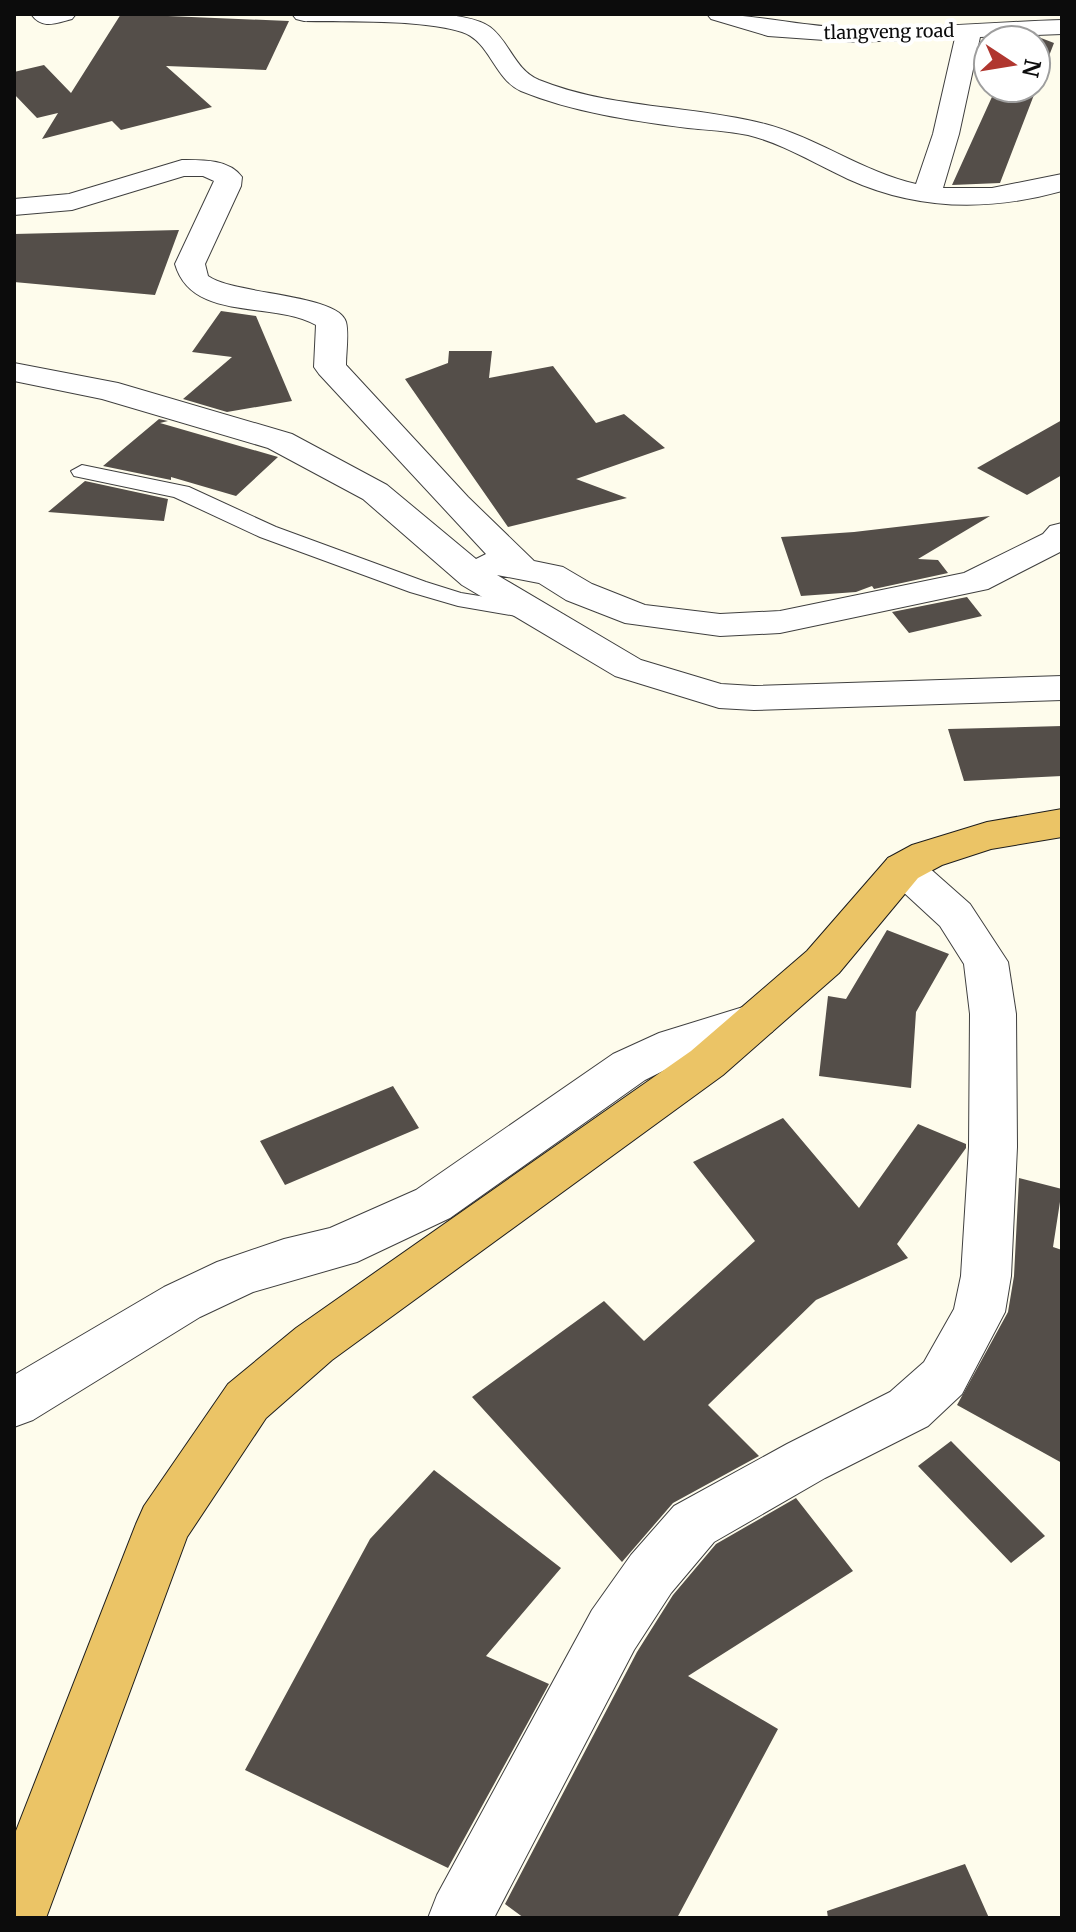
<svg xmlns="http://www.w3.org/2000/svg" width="1076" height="1932" font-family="Merriweather,serif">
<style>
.building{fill:#544e49}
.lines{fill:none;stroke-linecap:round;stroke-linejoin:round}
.service-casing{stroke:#3f3f3f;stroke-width:2}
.minor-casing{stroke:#3f3f3f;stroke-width:2}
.trunk-casing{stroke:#1d1d1d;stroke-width:2}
.service{fill:#fff;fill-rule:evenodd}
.minor{fill:#fff;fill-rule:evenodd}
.trunk{fill:#ebc466;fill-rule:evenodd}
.labels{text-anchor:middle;stroke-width:8;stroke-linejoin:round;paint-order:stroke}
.far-street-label{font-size:18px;fill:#0c0c0c;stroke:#fff}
</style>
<rect width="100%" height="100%" fill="#fefcec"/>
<path class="building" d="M121 14 289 21 266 70 166 66 212 107 121 130 112 121 42 139 58 113 37 118 14 94V72L44 65 71 93Z
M1041 38 1054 43 1000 183 952 185 996 88H1036V40H1018Z
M179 230 155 295 14 282V234Z
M221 311 256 316 292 401 227 412 183 399 232 357 192 352Z
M449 351H492L489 378 553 366 596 423 624 414 665 448 576 479 627 498 508 527 405 379 448 363Z
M159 419 168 421 160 423 278 457 236 496 171 477V480L103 466Z
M1062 420V475L1027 495 977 468Z
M85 481 168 499 164 521 48 512Z
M990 516 918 559 938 560 948 573 874 589 872 586 856 592 801 596 781 537 854 532Z
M967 597 982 616 909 633 892 612Z
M1062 726V776L964 781 948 729Z
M887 930 949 954 916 1012 911 1088 819 1076 828 996 846 999Z
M393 1086 419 1128 285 1185 260 1141Z
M783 1118 859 1208 918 1124 966 1144V1148L897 1244 908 1258 816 1300 708 1405 759 1456 673 1503 622 1562 472 1397 604 1301 644 1341 755 1241 693 1162Z
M1019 1178 1062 1189 1053 1247 1062 1250V1463L957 1405 1008 1312 1014 1276Z
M951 1441 1045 1536 1011 1563 918 1466Z
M434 1470 561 1568 486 1656 549 1684 448 1868 245 1770 370 1539Z
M796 1498 853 1571 688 1676 778 1729 677 1918H524L505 1904 637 1652 673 1595 716 1544Z
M965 1864 989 1918H828L827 1911Z"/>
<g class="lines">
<g class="service-casing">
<path id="service" d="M82 465 189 487 276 527 426 582 461 593 534 605 542 607 546 612 542 617 534 619 458 606 410 592 260 537 174 497 74 476 71 471Z"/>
</g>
<g class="minor-casing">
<path id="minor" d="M31 14H76L72 19C56 23 42 30 31 14Z
M292 14C335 14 458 4 490 27 510 42 514 69 539 80 611 109 691 105 765 124 818 138 863 172 916 184L933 134 955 38 853 42 768 36 711 19 707 14C756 14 803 27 853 28 922 29 993 22 1062 20V34L980 37 959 134 943 188H992L1062 174V191C990 211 918 211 848 179 815 164 784 144 748 135 728 131 708 130 688 128 633 121 572 112 521 91 494 79 490 41 462 32 420 19 349 22 304 21L296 19Z
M182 160C202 160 229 159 242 177L241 186 205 264 208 276C234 295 339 294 346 322 349 334 346 352 346 365L468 497 534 561 563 567 592 584 645 605 720 614 780 611 964 573 1043 534 1050 526 1062 523V551L988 589 780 633 720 636 625 623 566 600 539 583 497 575 641 660 721 684 754 686 1062 676V700L754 710 719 708 615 676 462 585 363 499 268 448 102 399 14 381V363L118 383 292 434 387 485 476 559 486 554 319 374 314 367 316 325C273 300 192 323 175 264L214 181 203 176H184L72 210 14 215V199L69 194Z
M903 853 918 858 970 904 1008 962 1016 1014 1017 1147 1011 1276 1005 1312 962 1394 928 1426 825 1478 714 1542 671 1593 634 1650 494 1918H428L437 1895 592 1610 631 1555 674 1506 787 1444 890 1392 924 1362 954 1309 961 1276 969 1147 970 1014 964 964 940 926 888 878 882 868 888 858Z
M756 1003 772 1008 779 1020 772 1032 691 1057 645 1080 450 1218 357 1262 253 1292 200 1317 33 1420 14 1427V1375L164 1287 217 1262 284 1239 330 1228 416 1190 613 1054 659 1033Z"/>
</g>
<g class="trunk-casing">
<path id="trunk" d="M1062 809V837L991 849 942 865 918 878 839 973 723 1075 332 1360 266 1418 187 1537 46 1918H14V1836L136 1524 144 1506 228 1384 296 1328 691 1051 807 951 888 858 912 845 987 822Z"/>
</g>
<use href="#service" class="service"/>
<use href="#minor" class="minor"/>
<use href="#trunk" class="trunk"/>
</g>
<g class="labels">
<g class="far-street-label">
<text transform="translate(889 32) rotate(-1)" y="6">tlangveng road</text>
</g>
</g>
<rect width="1076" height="1932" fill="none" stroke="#0c0c0c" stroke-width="32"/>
<g transform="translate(1012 64) rotate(102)"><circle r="38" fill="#ffffff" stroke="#9e9e9e" stroke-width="2"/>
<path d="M0-6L14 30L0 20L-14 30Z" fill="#b0362f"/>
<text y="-12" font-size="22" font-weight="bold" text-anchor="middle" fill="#0c0c0c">N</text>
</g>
</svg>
